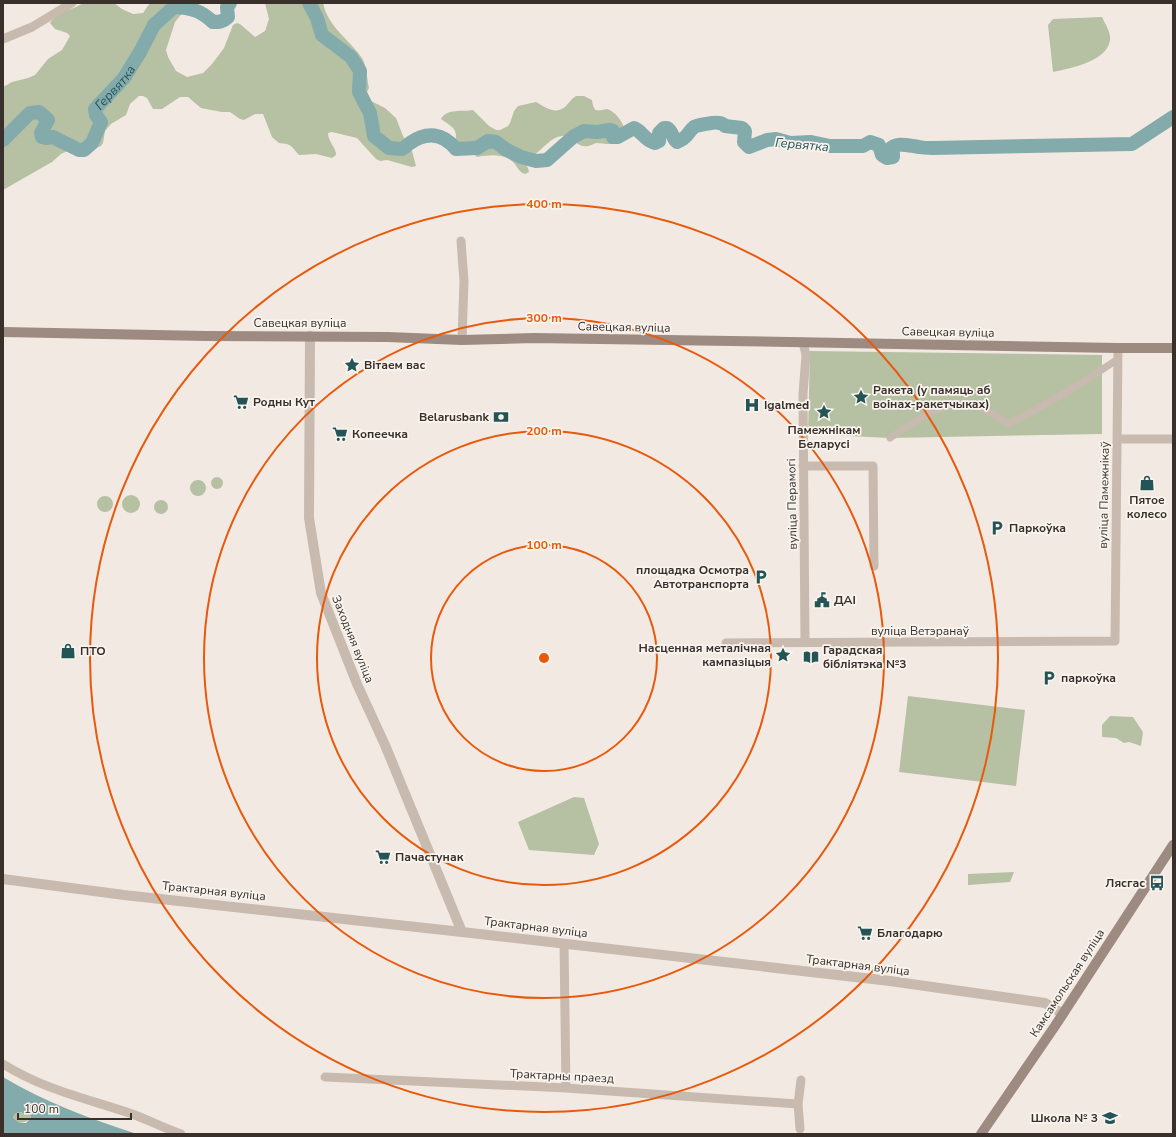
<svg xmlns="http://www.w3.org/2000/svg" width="1176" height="1137" font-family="'Nunito Sans',sans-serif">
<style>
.green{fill:#b6c0a3}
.water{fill:#83abac;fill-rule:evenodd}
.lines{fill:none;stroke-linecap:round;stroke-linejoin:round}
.river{stroke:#83abac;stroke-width:14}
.pedestrian{stroke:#c9baaf;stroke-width:7}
.minor{stroke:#c9baaf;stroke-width:9}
.tertiary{stroke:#c9baaf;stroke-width:10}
.secondary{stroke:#9d8a80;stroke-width:10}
.ring{fill:none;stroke:#e8590c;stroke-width:2}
.labels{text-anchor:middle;stroke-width:3.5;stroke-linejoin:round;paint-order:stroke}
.street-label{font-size:12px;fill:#39302c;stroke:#f9f4ee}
.poi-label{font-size:12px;font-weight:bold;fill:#39302c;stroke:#f9f4ee;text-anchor:start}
.water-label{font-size:13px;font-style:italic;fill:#255457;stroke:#f9f4ee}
.centre{fill:#e8590c;stroke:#f9f4ee;stroke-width:2}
.ring-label{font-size:12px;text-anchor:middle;font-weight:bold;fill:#e8590c;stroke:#f9f4ee;stroke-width:3.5;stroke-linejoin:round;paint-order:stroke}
</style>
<rect width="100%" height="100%" fill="#f2eae2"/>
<path class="green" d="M83 3H114L122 9 133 14 143 13 150 3H187L188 6 175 22 166 50 168 57 176 71 187 77 203 73 212 64 224 48 233 25 237 23 240 24 255 37 265 31 269 19 265 3H323C328 27 349 39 362 58 367 66 367 80 369 88L367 92 371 101 385 108 396 118 403 136 412 151 416 166 412 167 387 160 380 161 376 159 357 138 332 132 328 133C328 142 336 147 336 155L332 158 316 154 299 155 291 146 287 144 279 143 272 137 263 114H255L244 120 240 119 230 112H222L201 108 188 97H180L162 109H153L147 98 143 96H139L130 104 126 115 111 124 105 131 103 143 101 146 93 149 76 147 72 149 61 154 52 162 3 190V87L12 82 28 78 35 75 48 59 62 50 70 36 67 33 55 29 50 23C58 10 72 11 83 3Z
M1102 17C1105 24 1111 32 1110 40 1107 62 1070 68 1053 72L1048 25 1053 19Z
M576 96H584L592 100C594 113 596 111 607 109 614 111 622 120 624 128 618 148 612 144 596 143 575 154 576 134 562 136 551 137 543 149 534 155L520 151 519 155 528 168 529 172 525 174C519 172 518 168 514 163 505 153 489 155 477 157 472 150 463 151 456 146 457 128 455 129 441 119 447 108 462 112 473 110L489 126 496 130H500L508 126 510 123 514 111 518 106 536 102C545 107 555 115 565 107 569 103 571 99 576 96Z
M810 351 1102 355V434L890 438 808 434Z
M211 483a6 6 0 1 1 12 0a6 6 0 1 1-12 0Z
M190 488a8 8 0 1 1 16 0a8 8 0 1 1-16 0Z
M122 504a9 9 0 1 1 18 0a9 9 0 1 1-18 0Z
M97 504a8 8 0 1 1 16 0a8 8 0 1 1-16 0Z
M154 507a7 7 0 1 1 14 0a7 7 0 1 1-14 0Z
M908 696 1025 710 1016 786 899 772Z
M1110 716 1133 717 1143 732 1141 746 1129 742 1124 743 1116 738 1102 737V725Z
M574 797 584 798 599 844 594 855 529 850 518 822Z
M1014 872 1010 882 968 885V874Z
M18 1112 29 1114 31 1117 30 1119C24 1124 17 1124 13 1117L15 1114Z"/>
<path class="water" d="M3 1077C44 1102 91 1119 137 1134H3ZM18 1112 29 1114 31 1117 30 1119 26 1123C20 1123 16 1122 13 1117L15 1114Z"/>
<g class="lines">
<g class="river">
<path d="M309 3 317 18 322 35 351 57 360 71 359 92 370 113 374 136 389 148 402 149C406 147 407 145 410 143 427 131 443 133 456 149L477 148 488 141 496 142 505 149 521 157 536 161 547 160 573 137 584 131 597 132 610 130 613 131 612 135 613 137H618L634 128C643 132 644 140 655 143L659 141V133L664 128H667C673 131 672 139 677 142 689 137 686 134 694 127 696 125 716 122 719 123 722 123 723 124 725 126L742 128 745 131 744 142 749 147 767 140 776 139 790 143 811 142 830 146H863L870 142 879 145 882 155 887 158 893 157V154L889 152V150C897 141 909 146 919 147 924 148 928 148 932 148L1132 144 1173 117"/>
<path id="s1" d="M3 140 30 113 39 112 45 117 48 120 41 133 42 137 46 138 53 137 79 150H84L92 143 101 122 96 115 95 109 124 78 140 52 154 25 174 7C191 8 200 10 213 22 219 22 223 22 228 17L227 7 230 3"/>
</g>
<path class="pedestrian" d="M890 438C910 425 945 399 971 404 983 407 998 417 1009 424 1047 404 1083 383 1118 359"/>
<path class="minor" d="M3 39 32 27 72 3
M461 241 464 281 462 340
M803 342 806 355 803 394 805 642
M1117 439H1173
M803 466H873L874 566
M726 643 1115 641 1118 348
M564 944 566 1088
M3 1064C44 1090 89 1099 135 1115 150 1121 165 1128 181 1134
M325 1077 566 1088 798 1104
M800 1129 798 1104 801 1080"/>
<path class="tertiary" d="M310 336 309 518 321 593 357 684 385 745 462 932
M3 879 124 895 462 932 890 981 1045 1003 1063 1014"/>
<path class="secondary" d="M3 332 206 336 388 337 462 340 534 338 790 342 1118 348H1173
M981 1134 1055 1026 1173 845"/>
</g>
<g class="ring">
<circle cx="544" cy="658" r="113"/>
<circle cx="544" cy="658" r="227"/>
<circle cx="544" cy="658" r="340"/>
<circle cx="544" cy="658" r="454"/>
</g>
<defs>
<g id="sight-bare" transform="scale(1.2)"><path d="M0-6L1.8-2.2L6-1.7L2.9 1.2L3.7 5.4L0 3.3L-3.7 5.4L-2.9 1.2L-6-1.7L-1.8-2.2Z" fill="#255457" stroke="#f9f4ee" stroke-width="2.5" paint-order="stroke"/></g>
<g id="supermarket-bare" transform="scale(1.2)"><path d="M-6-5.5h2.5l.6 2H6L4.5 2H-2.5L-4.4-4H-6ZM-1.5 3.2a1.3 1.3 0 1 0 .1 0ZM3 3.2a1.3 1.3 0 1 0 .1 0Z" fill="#255457" stroke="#f9f4ee" stroke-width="2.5" paint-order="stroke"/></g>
<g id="hospital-bare" transform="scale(1.2)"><path d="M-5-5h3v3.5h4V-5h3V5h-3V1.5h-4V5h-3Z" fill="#255457" stroke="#f9f4ee" stroke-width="2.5" paint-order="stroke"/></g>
<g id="bank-bare" transform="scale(1.2)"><path d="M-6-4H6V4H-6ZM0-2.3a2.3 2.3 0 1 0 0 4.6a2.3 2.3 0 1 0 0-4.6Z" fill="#255457" stroke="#f9f4ee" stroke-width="2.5" paint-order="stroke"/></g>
<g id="shop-bare" transform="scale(1.2)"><path d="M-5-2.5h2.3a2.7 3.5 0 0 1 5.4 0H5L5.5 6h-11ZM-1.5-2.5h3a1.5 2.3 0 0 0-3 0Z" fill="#255457" stroke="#f9f4ee" stroke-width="2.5" paint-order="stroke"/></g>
<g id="parking-bare" transform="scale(1.2)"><path d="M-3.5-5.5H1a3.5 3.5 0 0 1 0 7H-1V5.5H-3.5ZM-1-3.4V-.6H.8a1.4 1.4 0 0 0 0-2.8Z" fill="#255457" stroke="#f9f4ee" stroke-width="2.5" paint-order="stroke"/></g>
<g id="civic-bare" transform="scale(1.2)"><path d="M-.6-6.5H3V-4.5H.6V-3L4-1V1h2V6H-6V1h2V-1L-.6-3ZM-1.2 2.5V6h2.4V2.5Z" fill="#255457" stroke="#f9f4ee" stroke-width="2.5" paint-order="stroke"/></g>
<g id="library-bare" transform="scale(1.2)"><path d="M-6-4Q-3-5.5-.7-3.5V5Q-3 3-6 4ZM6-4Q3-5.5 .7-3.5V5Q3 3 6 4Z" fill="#255457" stroke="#f9f4ee" stroke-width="2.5" paint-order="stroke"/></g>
<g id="bus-bare" transform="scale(1.2)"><path d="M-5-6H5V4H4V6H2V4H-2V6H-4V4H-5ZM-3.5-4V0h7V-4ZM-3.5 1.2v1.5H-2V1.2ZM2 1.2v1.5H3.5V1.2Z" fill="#255457" stroke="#f9f4ee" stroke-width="2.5" paint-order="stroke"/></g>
<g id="school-bare" transform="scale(1.2)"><path d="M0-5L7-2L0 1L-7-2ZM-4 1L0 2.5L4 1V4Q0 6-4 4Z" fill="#255457" stroke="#f9f4ee" stroke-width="2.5" paint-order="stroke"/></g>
</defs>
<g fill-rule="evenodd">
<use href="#sight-bare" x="352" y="365"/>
<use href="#sight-bare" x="861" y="397"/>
<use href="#supermarket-bare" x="241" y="402"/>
<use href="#hospital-bare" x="752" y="405"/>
<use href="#sight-bare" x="824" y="412"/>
<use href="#bank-bare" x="501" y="417"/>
<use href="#supermarket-bare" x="340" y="434"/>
<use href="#shop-bare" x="1147" y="483"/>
<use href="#parking-bare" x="997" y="528"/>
<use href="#parking-bare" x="761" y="577"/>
<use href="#civic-bare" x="822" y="600"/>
<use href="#shop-bare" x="68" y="651"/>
<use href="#sight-bare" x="783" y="655"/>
<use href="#library-bare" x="811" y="657"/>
<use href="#parking-bare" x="1049" y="678"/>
<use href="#supermarket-bare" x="383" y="857"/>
<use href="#bus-bare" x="1157" y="883"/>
<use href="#supermarket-bare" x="865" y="933"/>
<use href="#school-bare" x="1110" y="1118"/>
</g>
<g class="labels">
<g class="street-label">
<text x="300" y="327">Савецкая вуліца</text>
<text transform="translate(624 327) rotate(1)" y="4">Савецкая вуліца</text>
<text transform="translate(948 332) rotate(1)" y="4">Савецкая вуліца</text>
<text transform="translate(1104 495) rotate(-89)" y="4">вуліца Памежнікаў</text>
<text transform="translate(792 504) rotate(-91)" y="4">вуліца Перамогі</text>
<text x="920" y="635">вуліца Ветэранаў</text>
<text transform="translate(353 639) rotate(68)" y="4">Заходняя вуліца</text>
<text transform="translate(214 891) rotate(6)" y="4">Трактарная вуліца</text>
<text transform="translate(536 927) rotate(7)" y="4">Трактарная вуліца</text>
<text transform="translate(858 965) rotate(7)" y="4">Трактарная вуліца</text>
<text transform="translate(1067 983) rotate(-57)" y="4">Камсамольская вуліца</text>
<text transform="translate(562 1076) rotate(3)" y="4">Трактарны праезд</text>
</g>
<g class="poi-label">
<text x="364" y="369">Вітаем вас</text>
<text x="873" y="394">Ракета (у памяць аб<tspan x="873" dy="14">воінах-ракетчыках)</tspan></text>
<text x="253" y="406">Родны Кут</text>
<text x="764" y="409">Igalmed</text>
<text x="489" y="421" text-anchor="end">Belarusbank</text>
<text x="824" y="434" text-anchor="middle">Памежнікам<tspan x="824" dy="14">Беларусі</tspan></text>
<text x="352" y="438">Копеечка</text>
<text x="1147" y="504" text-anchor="middle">Пятое<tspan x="1147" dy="14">колесо</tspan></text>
<text x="1009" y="532">Паркоўка</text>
<text x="749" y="574" text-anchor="end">площадка Осмотра<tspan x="749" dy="14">Автотранспорта</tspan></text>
<text x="834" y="604">ДАІ</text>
<text x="771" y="652" text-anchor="end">Насценная металічная<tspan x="771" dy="14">кампазіцыя</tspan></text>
<text x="823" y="654">Гарадская<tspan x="823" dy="14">бібліятэка №3</tspan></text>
<text x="80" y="655">ПТО</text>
<text x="1061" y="682">паркоўка</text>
<text x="395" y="861">Пачастунак</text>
<text x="1145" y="887" text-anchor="end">Лясгас</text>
<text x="877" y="937">Благодарю</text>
<text x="1098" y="1122" text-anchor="end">Школа № 3</text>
</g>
<g class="water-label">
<text dy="5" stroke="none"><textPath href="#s1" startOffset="201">Гервятка</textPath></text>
<text transform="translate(802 144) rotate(5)" y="5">Гервятка</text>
</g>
</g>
<circle cx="544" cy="658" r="6" class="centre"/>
<g class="ring-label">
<text x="544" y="208">400 m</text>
<text x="544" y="322">300 m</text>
<text x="544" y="435">200 m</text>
<text x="544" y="549">100 m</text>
</g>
<rect width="1176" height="1137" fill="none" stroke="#39302c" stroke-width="8"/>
<path d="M18 1113v6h113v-6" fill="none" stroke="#39302c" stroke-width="2"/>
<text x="24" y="1113" font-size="12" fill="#39302c" stroke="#f9f4ee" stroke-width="3" paint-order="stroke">100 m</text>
</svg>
